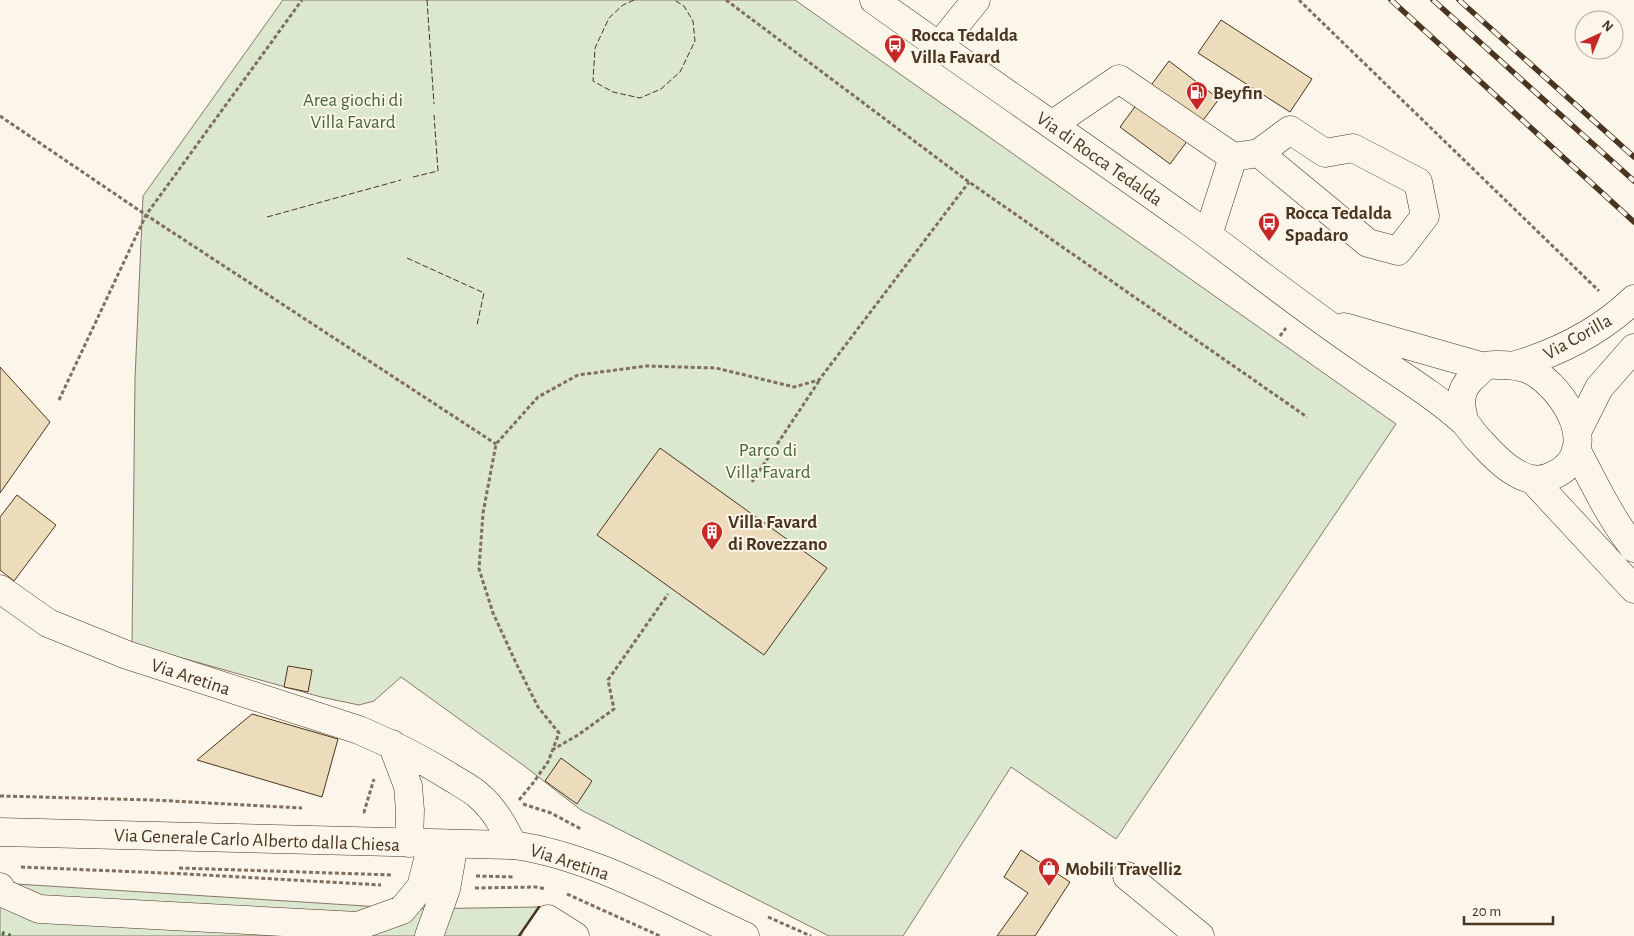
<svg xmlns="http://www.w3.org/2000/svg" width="1634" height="936" font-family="'Alegreya Sans',sans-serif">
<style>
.green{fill:#dce7d0;stroke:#887966}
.building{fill:#ecdcbc;stroke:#4a3520}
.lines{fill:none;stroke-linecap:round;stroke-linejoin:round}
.minor-casing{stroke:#4a3520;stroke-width:29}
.major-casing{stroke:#4a3520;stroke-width:29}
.path{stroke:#7f6f5c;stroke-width:3;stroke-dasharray:4 2.5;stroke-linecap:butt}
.minor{stroke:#fbf6e9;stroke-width:28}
.major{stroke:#fbf6e9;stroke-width:28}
.rail-casing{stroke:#4a3520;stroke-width:5.5}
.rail{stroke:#fbf6e9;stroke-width:4;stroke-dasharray:11;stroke-linecap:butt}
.hedge{stroke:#436837;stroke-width:4;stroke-dasharray:2.5 4;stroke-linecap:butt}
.fence{stroke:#4a3520;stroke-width:1;stroke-dasharray:6 2.5;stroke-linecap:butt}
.wall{stroke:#4a3520;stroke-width:2.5}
.labels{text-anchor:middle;stroke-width:4;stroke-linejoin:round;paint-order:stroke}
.poi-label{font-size:19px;font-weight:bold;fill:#4a3520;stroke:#fbf6e9;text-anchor:start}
.park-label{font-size:19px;fill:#436837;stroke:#fbf6e9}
.street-label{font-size:19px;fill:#4a3520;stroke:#fbf6e9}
</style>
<rect width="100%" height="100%" fill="#fbf6e9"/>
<path class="green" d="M283 0H795L1396 424 1116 839 1011 767 903 936H829L581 810 523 765 401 677 374 701 359 705 321 697 132 644 135 379 143 196Z
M0 883 413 909 539 907 519 936H0Z"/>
<path class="building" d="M1221 20 1312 79 1290 112 1198 53Z
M1169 61 1219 99 1170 164 1120 127Z
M0 367 50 422 0 493Z
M660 448 827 568 764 655 597 535Z
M17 495 56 525 14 581 0 570V517Z
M288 666 312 670 308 692 284 687Z
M252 714 338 739 322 797 197 760Z
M561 758 592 781 577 804 545 781Z
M1021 850 1070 882 1035 936H997L1028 893 1004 877Z"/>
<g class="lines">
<g class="minor-casing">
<path id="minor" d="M874 0C979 75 1085 147 1190 222 1246 263 1300 306 1357 345 1392 370 1431 392 1463 421 1470 427 1474 436 1481 442 1490 452 1501 464 1513 471 1527 480 1539 483 1554 475 1603 452 1566 390 1532 371 1522 366 1511 365 1500 365 1495 365 1489 364 1484 367 1480 370 1476 375 1472 378 1458 391 1460 406 1465 423
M939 46 976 0
M1053 124 1119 79 1233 157 1208 235
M1233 157 1259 153 1368 243 1398 251 1425 216 1418 182 1353 148 1325 153 1290 130 1259 153
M1344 327 1484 367
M1516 365C1559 352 1601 331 1634 299
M1578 430 1599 388 1634 348
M1576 449C1594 483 1610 518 1634 548
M1532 479 1634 589
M0 589 48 623 127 655 359 730C392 744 422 759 452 778 460 783 470 788 478 795 494 808 504 827 513 845
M392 744 408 786 410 810 409 843
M1127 876 1200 936
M0 887 3 893 39 909 358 926 402 910 421 887 432 844
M429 936 446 889 454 844
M536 936 548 919 575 936"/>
</g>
<g class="major-casing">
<path id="major" d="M0 832 513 845C594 856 672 903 745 936"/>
</g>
<path class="path" d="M726 0 969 182 1307 417
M1299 0 1599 291
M0 116 146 215 496 444
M1280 336 1286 328
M59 400 146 215 302 0
M752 482 819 381
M552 750 578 735 614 709 608 680 668 594
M0 796 153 800 302 808
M519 800 533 783 548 762 559 733 538 707 516 663 493 613 479 569 483 513 496 444 538 397 578 375 646 366 716 368 794 387 819 380 969 182
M523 804 551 813 581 829
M363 812H364L374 779
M21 867 187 874 381 885
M179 868 393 875
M476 876 515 877
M475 888 536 887 546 889
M567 894 660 936
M768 917 811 936"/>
<use href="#minor" class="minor"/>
<use href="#major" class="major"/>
<g class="rail-casing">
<path id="rail" d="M1391 0 1634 222
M1433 0 1634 181
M1459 0 1634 157"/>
</g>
<use href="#rail" class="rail"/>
<path class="hedge" d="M2 933 12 936"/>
<path class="fence" d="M427 0 434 104
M634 0 623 5 609 18 595 48 593 81 613 92 640 98 661 89 680 72 695 41 693 21 684 6 674 0
M413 177 438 171 434 115
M267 217 401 180
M407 258 484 293 477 325"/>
<path class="wall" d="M519 936 539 907"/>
</g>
<defs>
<g id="bus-pin" transform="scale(1.125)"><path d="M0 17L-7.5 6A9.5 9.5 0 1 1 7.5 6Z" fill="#c62828" stroke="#fbf6e9"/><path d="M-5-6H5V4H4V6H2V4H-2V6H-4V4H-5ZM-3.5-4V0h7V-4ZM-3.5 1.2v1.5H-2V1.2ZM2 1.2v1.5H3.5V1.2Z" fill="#fff"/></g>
<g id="fuel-pin" transform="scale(1.125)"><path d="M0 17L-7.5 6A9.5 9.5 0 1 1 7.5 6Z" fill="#c62828" stroke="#fbf6e9"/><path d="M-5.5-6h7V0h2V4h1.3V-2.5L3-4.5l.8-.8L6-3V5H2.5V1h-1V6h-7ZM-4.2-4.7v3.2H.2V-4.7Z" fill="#fff"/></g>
<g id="building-pin" transform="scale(1.125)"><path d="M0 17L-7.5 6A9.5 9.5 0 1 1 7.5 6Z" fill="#c62828" stroke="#fbf6e9"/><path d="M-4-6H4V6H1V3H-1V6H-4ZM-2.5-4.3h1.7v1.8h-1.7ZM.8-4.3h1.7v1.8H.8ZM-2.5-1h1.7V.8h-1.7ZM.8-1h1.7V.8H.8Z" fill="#fff"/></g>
<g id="shop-pin" transform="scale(1.125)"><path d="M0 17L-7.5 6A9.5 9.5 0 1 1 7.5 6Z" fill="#c62828" stroke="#fbf6e9"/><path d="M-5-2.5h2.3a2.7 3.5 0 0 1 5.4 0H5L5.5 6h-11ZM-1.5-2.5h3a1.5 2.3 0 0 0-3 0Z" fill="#fff"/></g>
</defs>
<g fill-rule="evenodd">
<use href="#bus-pin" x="895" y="45"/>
<use href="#fuel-pin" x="1197" y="92"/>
<use href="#bus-pin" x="1269" y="223"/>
<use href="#building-pin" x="712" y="532"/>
<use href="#shop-pin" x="1049" y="868"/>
</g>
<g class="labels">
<g class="poi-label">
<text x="911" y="41">Rocca Tedalda<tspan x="911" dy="22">Villa Favard</tspan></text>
<text x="1213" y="99">Beyfin</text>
<text x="1285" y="219">Rocca Tedalda<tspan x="1285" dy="22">Spadaro</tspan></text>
<text x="728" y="528">Villa Favard<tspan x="728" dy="22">di Rovezzano</tspan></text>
<text x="1065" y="875">Mobili Travelli2</text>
</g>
<g class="park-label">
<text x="353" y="106">Area giochi di<tspan x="353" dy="22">Villa Favard</tspan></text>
<text x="768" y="456">Parco di<tspan x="768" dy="22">Villa Favard</tspan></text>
</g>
<g class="street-label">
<text transform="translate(1100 158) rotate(35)" y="7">Via di Rocca Tedalda</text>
<text transform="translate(1577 336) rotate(-29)" y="7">Via Corilla</text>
<text transform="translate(191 676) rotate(18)" y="7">Via Aretina</text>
<text transform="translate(257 839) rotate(2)" y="7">Via Generale Carlo Alberto dalla Chiesa</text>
<text transform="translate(570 861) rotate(18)" y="7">Via Aretina</text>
</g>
</g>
<g transform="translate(1599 35) rotate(44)"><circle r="24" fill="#fbf6e9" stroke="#b4a999"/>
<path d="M0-4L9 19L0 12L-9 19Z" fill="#c62828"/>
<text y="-8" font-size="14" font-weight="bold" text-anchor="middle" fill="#4a3520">N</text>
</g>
<path d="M1464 916v8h89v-8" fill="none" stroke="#4a3520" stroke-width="2.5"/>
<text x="1472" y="916" font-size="15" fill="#4a3520" stroke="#fbf6e9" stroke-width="4" paint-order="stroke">20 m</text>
</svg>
